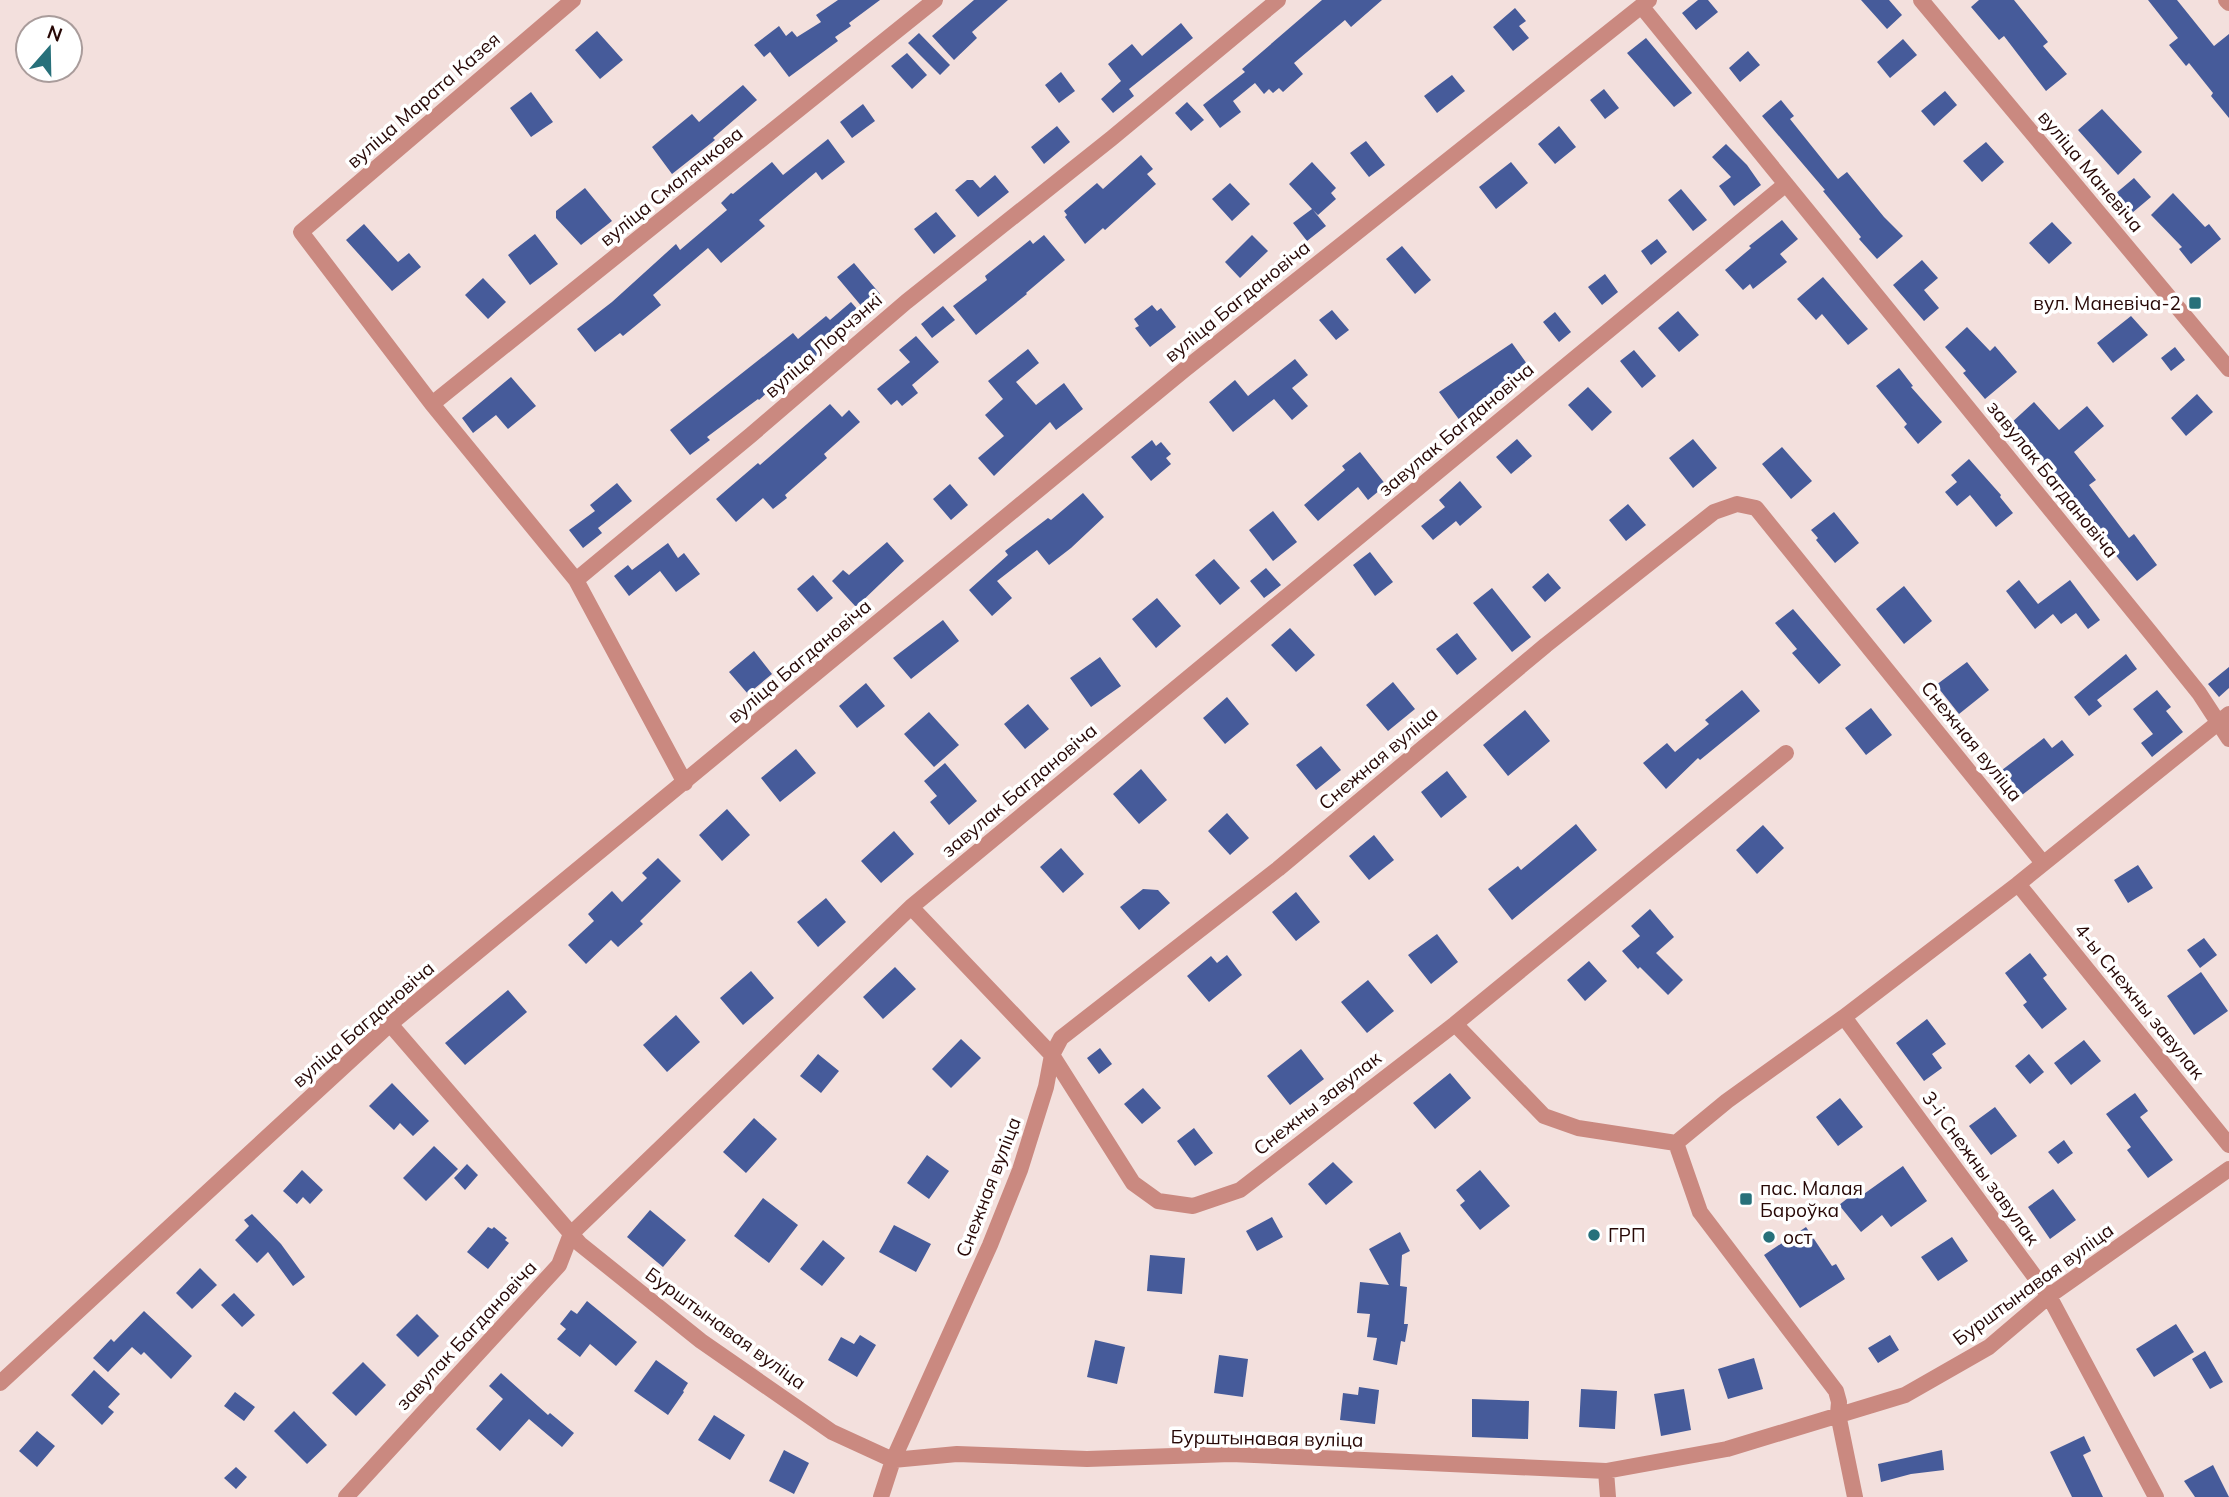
<svg xmlns="http://www.w3.org/2000/svg" width="2229" height="1497" font-family="Mulish,sans-serif">
<style>
.building{fill:#465b9a}
.lines{fill:none;stroke-linecap:round;stroke-linejoin:round}
.street{stroke:#ca8980;stroke-width:16}
.poi-dot{fill:#27707a;stroke:#fff;stroke-width:2.5}
.labels{text-anchor:middle;stroke-width:7;stroke-linejoin:round;paint-order:stroke}
.street-label{font-size:19px;fill:#270806;stroke:#fff}
.poi-label{font-size:19px;fill:#270806;stroke:#fff;text-anchor:start}
</style>
<rect width="100%" height="100%" fill="#f3e0dd"/>
<path class="building" d="M838 0H880L849 23 851 26 835 37 838 41 789 77 770 52 764 57 754 45 779 26 786 36 792 31 797 37 821 22 816 15Z
M974 0H1008L972 32 977 38 954 60 932 36Z
M1322 0H1382L1351 27 1345 20 1294 63 1303 74 1283 92 1279 88 1273 93 1269 89 1264 94 1255 83 1233 101 1241 112 1220 128 1203 105 1245 72 1242 69Z
M1698 0H1708L1718 12 1696 30 1682 13Z
M1861 0H1889L1902 15 1887 29Z
M1979 0H2014L2048 42 2043 46 2067 74 2046 91 2004 36 1999 40 1971 7Z
M2148 0H2177L2214 46 2229 34V118L2211 96 2213 93 2189 63 2186 66 2169 45 2178 38Z
M1515 8 1526 21 1519 26 1529 38 1513 51 1493 27Z
M1181 23 1193 38 1129 89 1134 96 1113 113 1101 99 1121 81 1108 64 1132 44 1142 56Z
M597 31 623 60 600 79 575 50Z
M919 33 950 65 940 75 908 43Z
M1646 38 1692 93 1674 107 1627 53Z
M1903 39 1917 55 1890 78 1877 62Z
M1748 51 1760 65 1740 82 1729 68Z
M907 53 927 75 912 89 891 66Z
M1061 72 1075 91 1059 103 1045 85Z
M1452 75 1465 91 1437 113 1424 96Z
M743 85 757 100 713 138 715 140 672 174 652 147 692 114 699 122Z
M1604 89 1619 108 1605 119 1590 100Z
M1945 91 1957 105 1934 126 1921 111Z
M531 92 553 122 531 137 510 108Z
M1781 100 1794 116 1790 119 1838 179 1847 172 1884 217 1903 236 1877 259 1859 239 1861 237 1823 191 1825 190 1762 116Z
M1187 102 1204 120 1191 131 1175 113Z
M863 104 875 121 852 138 840 122Z
M2102 109 2142 152 2118 175 2078 130Z
M1057 126 1070 142 1044 164 1031 147Z
M1559 126 1576 147 1555 164 1538 144Z
M828 139 845 162 822 180 816 172 759 220 765 226 721 263 708 248 653 295 661 305 623 336 620 333 595 352 577 329 612 302 676 244 680 250 727 210 721 203 731 193 733 194 772 162 783 175Z
M1366 141 1385 165 1369 177 1350 153Z
M1986 142 2004 162 1982 182 1963 161Z
M1726 144 1747 165 1761 185 1734 206 1719 186 1731 177 1712 157Z
M1141 155 1153 169 1147 174 1156 184 1105 230 1103 228 1085 244 1065 217 1067 215 1064 211 1097 183 1103 189Z
M1312 162 1336 188 1331 193 1336 199 1318 215 1313 210 1326 226 1307 241 1293 223 1312 209 1289 184Z
M1511 162 1528 183 1496 209 1479 187Z
M995 175 1009 192 978 217 955 190 967 180H973L980 188Z
M2134 178 2151 197 2132 213 2115 194Z
M1230 183 1250 204 1232 221 1212 199Z
M585 188 612 221 581 245 556 218V211Z
M1681 189 1707 220 1693 231 1668 200Z
M2173 193 2205 227 2209 224 2221 239 2191 264 2179 249 2182 247 2151 215Z
M936 212 956 236 934 254 914 229Z
M1782 220 1798 239 1780 254 1787 262 1753 289 1750 284 1743 290 1725 270 1751 248 1749 246Z
M2052 222 2072 243 2049 264 2029 243Z
M364 224 398 262 409 253 421 267 392 291 346 240Z
M535 234 558 264 530 285 508 255Z
M1044 235 1065 260 1026 293 1027 294 976 335 953 306 987 280 985 276 1030 240 1033 244Z
M1252 235 1268 251 1240 278 1225 262Z
M1657 239 1667 252 1651 265 1641 251Z
M1402 246 1431 280 1415 294 1386 259Z
M1922 260 1938 278 1924 290 1939 308 1924 321 1893 285Z
M854 263 880 294 863 308 837 277Z
M1605 274 1618 292 1602 305 1588 287Z
M1823 277 1868 329 1848 345 1822 314 1816 320 1797 299Z
M483 278 506 302 488 319 465 295Z
M851 302 864 317 797 372 794 368 759 400 758 399 707 437 710 440 690 455 670 430 793 333 798 339 826 316 830 320Z
M1152 305 1157 311 1161 308 1176 327 1150 347 1135 328 1139 326 1134 319Z
M943 306 955 320 932 338 921 324Z
M1332 310 1349 330 1336 340 1319 320Z
M1678 311 1699 335 1679 352 1658 328Z
M1555 312 1571 332 1559 342 1543 322Z
M2131 316 2148 335 2113 363 2097 343Z
M1967 327 1990 351 1995 346 2017 372 1985 399 1963 373 1966 371 1945 347Z
M916 336 939 362 912 385 918 393 902 406 897 400 891 405 877 389 910 362 899 350Z
M1512 343 1532 371 1499 394 1501 397 1463 425 1439 392Z
M2175 347 2185 360 2171 371 2161 358Z
M1028 349 1039 363 1016 382 1036 405 1064 383 1083 409 1056 430 1050 422 994 476 978 458 1004 436 985 415 1003 399 988 381Z
M1634 350 1656 376 1642 388 1620 361Z
M1295 359 1308 375 1292 388 1308 406 1292 420 1274 399 1233 432 1209 402 1235 380 1248 396Z
M1899 368 1913 386 1911 387 1942 422 1918 444 1904 427 1907 424 1876 386Z
M511 377 536 406 508 429 496 415 473 433 462 418Z
M1588 387 1612 412 1592 431 1568 405Z
M2197 394 2213 412 2186 436 2171 418Z
M2034 402 2059 430 2087 406 2104 426 2074 452 2096 480 2089 485 2129 538 2134 534 2157 565 2137 581 2086 519 2084 521 2046 471 2050 469 2010 424Z
M830 404 842 417 849 410 860 422 824 454 827 458 785 495 787 498 773 509 763 498 736 522 716 499 758 463 760 465Z
M1517 439 1532 456 1511 474 1496 457Z
M1693 439 1717 468 1693 488 1669 458Z
M1152 440 1156 446 1161 442 1171 454 1166 458 1171 464 1151 481 1131 457Z
M1782 447 1812 481 1791 499 1762 464Z
M1360 452 1386 485 1368 500 1358 487 1318 521 1304 505 1345 470 1342 466Z
M1969 459 2001 495 2000 497 2013 513 1996 527 1970 495 1957 506 1945 492 1957 482 1951 475Z
M1460 481 1482 507 1460 526 1456 521 1433 540 1421 526 1445 507 1439 500Z
M617 483 632 501 598 528 602 533 583 548 569 530 595 511 590 505Z
M950 484 968 505 951 520 933 499Z
M1083 493 1104 517 1071 548 1049 565 1037 550 997 581 1012 598 992 616 969 590 1008 555 1005 551 1048 518 1051 520Z
M1628 504 1646 525 1626 541 1609 520Z
M1273 511 1297 542 1273 561 1249 530Z
M1834 512 1859 543 1835 563 1816 540 1818 538 1811 530Z
M887 542 904 561 856 607 832 581 843 570 849 575Z
M668 543 678 558 684 553 700 574 676 592 660 571 629 596 614 576 628 565 632 570Z
M1370 552 1393 582 1375 596 1353 565Z
M1214 559 1240 588 1220 605 1195 575Z
M1266 568 1281 585 1264 598 1250 581Z
M1548 573 1561 588 1545 602 1532 587Z
M813 575 833 598 817 612 797 589Z
M2019 580 2038 604 2070 580 2100 620 2088 629 2076 613 2061 624 2053 614 2035 629 2006 591Z
M1904 586 1932 621 1904 644 1876 609Z
M1492 588 1531 637 1512 652 1473 603Z
M1157 598 1181 626 1156 648 1132 619Z
M1793 609 1841 665 1819 684 1792 653 1797 649 1775 623Z
M943 620 959 641 911 679 893 658Z
M1290 628 1315 655 1296 672 1271 645Z
M1457 633 1477 659 1457 675 1436 649Z
M754 651 772 674 748 694 729 672Z
M2126 654 2137 669 2097 700 2102 706 2089 716 2074 697Z
M1100 657 1121 686 1091 707 1070 678Z
M1967 662 1989 690 1959 714 1936 685Z
M2229 667V688L2219 697 2208 684Z
M1393 682 1415 709 1388 731 1366 705Z
M866 683 885 706 857 728 839 706Z
M1742 690 1760 711 1700 760 1698 758 1666 789 1643 763 1667 743 1675 752 1709 724 1705 720Z
M2157 690 2171 707 2166 711 2183 732 2152 757 2141 743 2153 734 2133 709Z
M1227 697 1249 724 1225 744 1203 718Z
M1028 704 1049 729 1025 749 1004 724Z
M1871 708 1892 735 1866 755 1845 728Z
M1525 710 1550 741 1508 776 1483 745Z
M929 712 959 745 934 767 904 734Z
M2044 738 2052 748 2062 740 2074 755 2022 795 2002 770Z
M1321 746 1341 770 1316 790 1296 765Z
M796 749 816 773 780 802 761 778Z
M945 763 977 801 949 825 930 802 937 796 924 781Z
M1141 769 1167 800 1139 824 1113 794Z
M1447 771 1467 797 1441 818 1421 792Z
M727 809 750 835 722 861 699 835Z
M1227 813 1249 838 1230 855 1208 831Z
M1576 824 1597 850 1512 920 1488 889 1518 866 1521 870Z
M1763 825 1784 848 1757 874 1736 850Z
M894 831 914 854 881 883 861 861Z
M1374 835 1394 860 1369 880 1349 856Z
M1061 848 1084 874 1063 893 1040 867Z
M658 858 681 881 640 921 643 924 618 947 611 940 586 964 568 945 594 921 588 914 612 891 622 902 647 878 642 873Z
M2138 865 2153 888 2128 903 2114 880Z
M1143 889 1158 890 1170 903 1139 930 1120 907Z
M1296 892 1320 922 1296 941 1272 912Z
M826 898 846 922 818 947 797 922Z
M1650 909 1674 937 1656 953 1683 980 1668 995 1640 967 1638 969 1622 951 1640 936 1631 926Z
M1437 934 1458 962 1431 984 1408 955Z
M2204 938 2217 955 2200 968 2187 950Z
M2030 953 2047 975 2043 978 2067 1009 2042 1029 2023 1005 2027 1002 2005 973Z
M1227 955 1242 975 1209 1002 1187 976 1211 956 1217 963Z
M1589 961 1607 981 1585 1001 1567 980Z
M895 967 916 989 883 1019 863 997Z
M751 971 774 998 743 1025 720 998Z
M2201 972 2228 1011 2194 1035 2167 996Z
M1368 980 1394 1011 1367 1033 1341 1002Z
M508 990 527 1012 465 1065 445 1043Z
M676 1015 700 1042 667 1072 643 1045Z
M1927 1019 1946 1044 1932 1054 1942 1068 1924 1081 1896 1043Z
M961 1039 981 1058 951 1088 932 1069Z
M2084 1040 2101 1061 2071 1085 2054 1063Z
M1100 1048 1112 1064 1099 1074 1087 1058Z
M1301 1049 1324 1079 1290 1105 1267 1076Z
M818 1054 839 1071 821 1093 800 1076Z
M2029 1054 2044 1072 2030 1084 2015 1066Z
M1450 1073 1471 1098 1435 1129 1413 1103Z
M392 1083 429 1121 413 1136 400 1123 394 1130 369 1106Z
M1143 1088 1161 1108 1142 1124 1124 1104Z
M2135 1093 2148 1111 2140 1117 2173 1160 2148 1178 2127 1150 2131 1147 2106 1114Z
M1840 1098 1863 1127 1838 1146 1816 1117Z
M1995 1107 2017 1136 1991 1155 1969 1126Z
M754 1118 777 1139 746 1173 723 1152Z
M1194 1128 1213 1153 1195 1166 1177 1141Z
M2064 1140 2073 1153 2058 1164 2048 1152Z
M434 1146 458 1169 426 1201 403 1178Z
M927 1155 949 1171 929 1199 907 1183Z
M1333 1162 1353 1182 1326 1205 1308 1184Z
M467 1164 478 1175 465 1190 454 1178Z
M1903 1166 1927 1201 1891 1227 1882 1215 1861 1232 1839 1205 1857 1191 1861 1196Z
M302 1170 323 1190 310 1204 303 1197 297 1204 283 1191Z
M1480 1170 1510 1206 1480 1230 1460 1205 1465 1201 1456 1190Z
M2053 1189 2076 1220 2050 1239 2028 1207Z
M763 1198 798 1225 769 1263 734 1236Z
M650 1210 686 1240 663 1267 627 1237Z
M252 1214 281 1244 305 1277 293 1286 268 1252 257 1263 235 1240 249 1226 244 1220Z
M1272 1217 1283 1237 1257 1251 1246 1231Z
M894 1225 931 1244 916 1272 879 1252Z
M488 1227 492 1229 494 1227 507 1238 505 1240 509 1243 488 1269 467 1252Z
M1806 1227 1832 1266 1836 1264 1845 1279 1800 1308 1764 1255Z
M1400 1232 1410 1251 1402 1255 1400 1286 1407 1287 1404 1324H1408L1405 1342 1401 1341 1397 1365 1373 1360 1377 1338 1367 1337 1370 1314 1357 1313 1360 1282 1389 1285 1369 1249Z
M1952 1237 1968 1261 1938 1281 1921 1257Z
M823 1240 845 1258 822 1286 800 1269Z
M1150 1255 1185 1258 1182 1294 1147 1291Z
M200 1268 217 1285 192 1309 176 1293Z
M234 1293 255 1315 242 1327 221 1305Z
M587 1301 637 1342 616 1366 590 1344 580 1357 557 1339 566 1329 560 1324 571 1310 577 1314Z
M144 1311 192 1356 171 1379 144 1352 141 1355 132 1347 108 1372 93 1358 111 1339 114 1342Z
M417 1314 439 1336 418 1357 396 1335Z
M2176 1324 2194 1352 2154 1377 2136 1349Z
M860 1335 876 1345 857 1377 828 1360 841 1337 854 1344Z
M1890 1335 1899 1350 1878 1363 1868 1348Z
M1095 1340 1125 1347 1117 1384 1087 1377Z
M2205 1351 2223 1382 2210 1389 2192 1359Z
M1219 1355 1248 1359 1243 1397 1214 1393Z
M1754 1358 1763 1389 1728 1399 1718 1369Z
M656 1360 688 1383 683 1391 684 1392 668 1415 634 1391Z
M363 1362 386 1385 356 1416 332 1393Z
M94 1370 120 1394 108 1407 114 1412 102 1425 71 1395Z
M501 1373 548 1415 550 1413 574 1433 562 1447 529 1419 500 1451 476 1429 503 1399 489 1386Z
M1359 1387 1379 1390 1375 1424 1340 1420 1343 1393 1358 1395Z
M1581 1389 1617 1391 1615 1429 1579 1427Z
M1684 1389 1691 1430 1661 1436 1654 1394Z
M235 1392 255 1407 244 1421 224 1406Z
M1472 1399 1529 1401 1528 1439 1472 1437Z
M294 1411 327 1445 307 1464 274 1431Z
M714 1415 745 1435 730 1460 698 1440Z
M37 1431 55 1446 37 1467 19 1451Z
M2084 1436 2091 1451 2083 1455 2103 1497H2072L2050 1452Z
M784 1450 809 1463 794 1494 769 1481Z
M1942 1450 1944 1470 1911 1474 1881 1482 1878 1464Z
M2213 1465 2229 1497H2195L2184 1481Z
M236 1467 247 1477 236 1489 224 1478Z"/>
<g class="lines">
<path class="street" d="M573 0 301 232 432 404 576 580
M1921 0 2229 369
M2226 0 2229 3
M1642 7 2150 632 2199 693 2229 739
M432 404 935 0
M685 783 576 580 751 435 906 302 1112 138 1278 0
M2018 884 2229 1145
M911 907 1052 1055 1133 1183 1158 1201 1193 1206 1240 1190 1455 1024 1786 753
M1844 1017 2049 1296 2156 1497
M390 1024 580 1244 701 1341 832 1432 893 1460 957 1454 1087 1459 1231 1454 1606 1471 1727 1449 1905 1395 1989 1347 2049 1296 2229 1169
M1455 1024 1544 1116 1578 1128 1676 1143
M0 1383 390 1024 1184 370 1649 0
M1606 1471 1608 1497
M346 1497 559 1265 571 1234 911 907 1786 184
M881 1497 893 1460 990 1245 1020 1170 1046 1087 1052 1055 1061 1038 1278 869 1546 645 1714 512 1737 504 1756 508 2043 863
M1855 1497 1838 1414 1839 1402 1836 1391 1700 1212 1676 1143 1727 1101 1844 1017 2018 884 2229 714"/>
</g>
<g class="poi-dot">
<rect x="2188" y="296" width="14" height="14" rx="3.5"/>
<rect x="1739" y="1192" width="14" height="14" rx="3.5"/>
<circle cx="1594" cy="1235" r="7"/>
<circle cx="1769" cy="1237" r="7"/>
</g>
<g class="labels">
<g class="street-label">
<text transform="translate(423 100) rotate(-41)" y="7">вуліца Марата Казея</text>
<text transform="translate(2091 171) rotate(50)" y="7">вуліца Маневіча</text>
<text transform="translate(671 186) rotate(-39)" y="7">вуліца Смалячкова</text>
<text transform="translate(1237 301) rotate(-39)" y="7">вуліца Багдановіча</text>
<text transform="translate(823 345) rotate(-41)" y="7">вуліца Лорчэнкі</text>
<text transform="translate(1456 429) rotate(-40)" y="7">завулак Багдановіча</text>
<text transform="translate(2053 479) rotate(51)" y="7">завулак Багдановіча</text>
<text transform="translate(799 661) rotate(-40)" y="7">вуліца Багдановіча</text>
<text transform="translate(1972 741) rotate(51)" y="7">Снежная вуліца</text>
<text transform="translate(1378 758) rotate(-40)" y="7">Снежная вуліца</text>
<text transform="translate(1019 790) rotate(-40)" y="7">завулак Багдановіча</text>
<text transform="translate(2140 1001) rotate(51)" y="7">4-ы Снежны завулак</text>
<text transform="translate(363 1024) rotate(-41)" y="7">вуліца Багдановіча</text>
<text transform="translate(1317 1103) rotate(-38)" y="7">Снежны завулак</text>
<text transform="translate(1981 1168) rotate(54)" y="7">3-і Снежны завулак</text>
<text transform="translate(988 1187) rotate(-69)" y="7">Снежная вуліца</text>
<text transform="translate(2033 1284) rotate(-36)" y="7">Бурштынавая вуліца</text>
<text transform="translate(726 1328) rotate(36)" y="7">Бурштынавая вуліца</text>
<text transform="translate(466 1335) rotate(-47)" y="7">завулак Багдановіча</text>
<text transform="translate(1267 1438) rotate(1)" y="7">Бурштынавая вуліца</text>
</g>
<g class="poi-label">
<text x="2181" y="310" text-anchor="end">вул. Маневіча-2</text>
<text x="1760" y="1195">пас. Малая<tspan x="1760" dy="22">Бароўка</tspan></text>
<text x="1608" y="1242">ГРП</text>
<text x="1783" y="1244">ост</text>
</g>
</g>
<g transform="translate(49 49) rotate(20)"><circle r="33" fill="#ffffff" stroke="#a99c9b" stroke-width="2"/>
<path d="M0-5L12 26L0 18L-12 26Z" fill="#27707a"/>
<text y="-10" font-size="19" font-weight="bold" text-anchor="middle" fill="#270806">N</text>
</g>
</svg>
